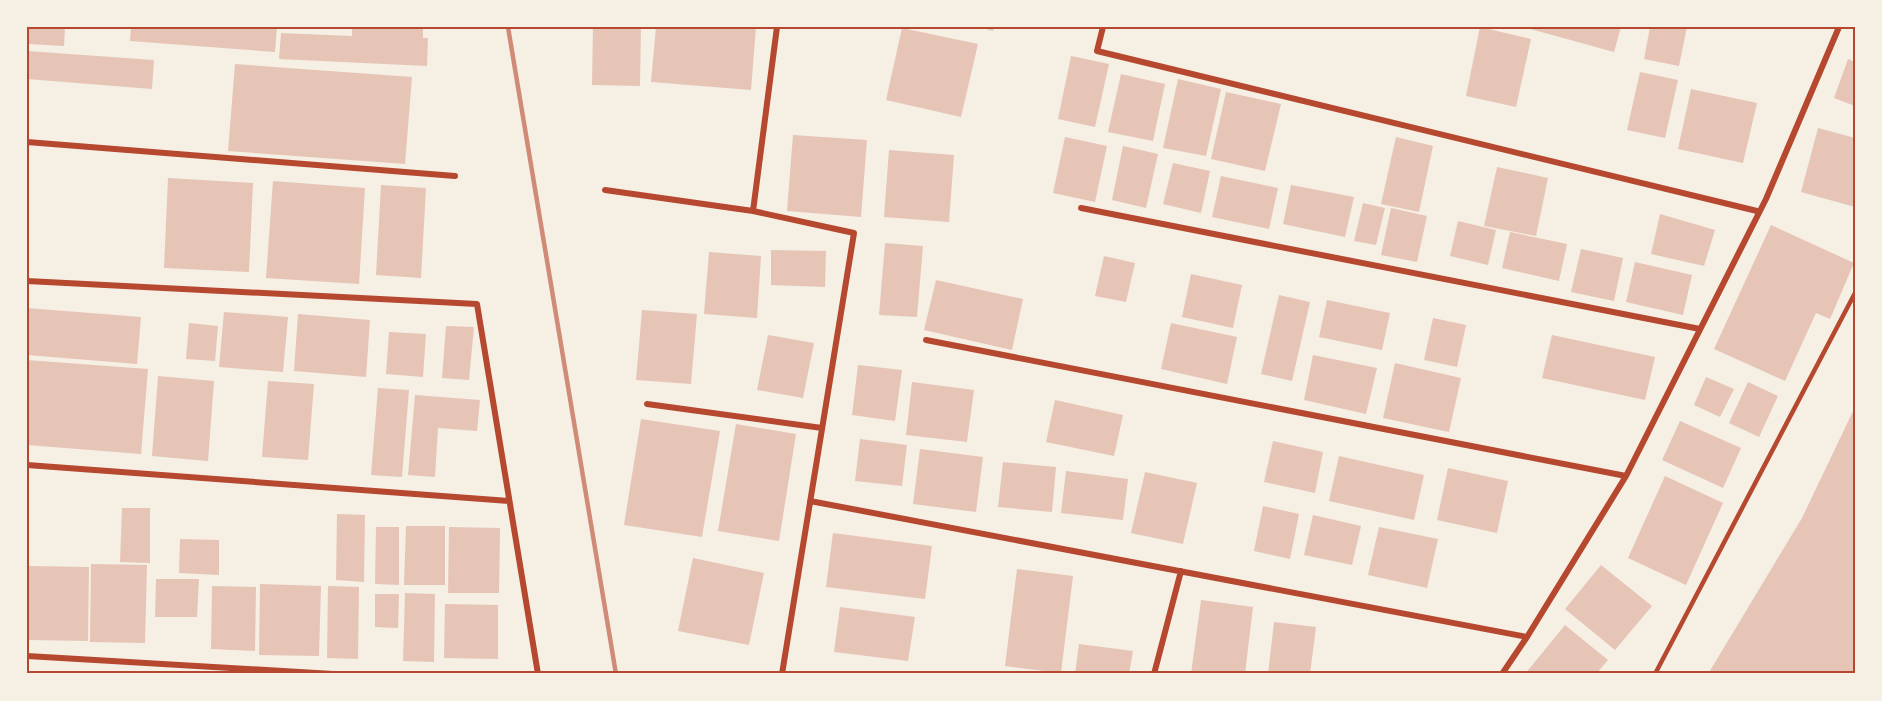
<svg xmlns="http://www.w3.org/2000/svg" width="1882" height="701" font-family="Helvetica,sans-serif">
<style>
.building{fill:#e6c5b7}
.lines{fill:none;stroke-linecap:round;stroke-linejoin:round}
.service{stroke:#b5482f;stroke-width:4.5}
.minor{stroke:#b5482f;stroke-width:6}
.rail{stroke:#cf8b77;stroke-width:4.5}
.neatline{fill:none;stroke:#b5482f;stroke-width:2}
</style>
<rect width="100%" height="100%" fill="#f6efe4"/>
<path class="building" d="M29 27H65L64 46 28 44Z
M131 27H277L275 52 130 41Z
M352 27H423V38H428L427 66 279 59 281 33 352 36Z
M593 27H641L640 86 592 85Z
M656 27H756L751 90 651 82Z
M979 27H994L993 31Z
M1480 27 1531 39 1516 107 1466 96Z
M1523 27H1621L1614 52Z
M1650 27H1687L1679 66 1644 59Z
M902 28 978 44 961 117 886 100Z
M27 51 154 60 152 89 27 79Z
M1071 56 1109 64 1095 127 1058 119Z
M1848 59 1855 62V106L1834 98Z
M235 64 412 77 405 164 228 151Z
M1640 72 1678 80 1665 138 1627 130Z
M1121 74 1165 84 1153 141 1108 132Z
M1178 79 1221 89 1206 156 1163 148Z
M1691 89 1757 103 1743 163 1678 149Z
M1226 92 1281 104 1265 171 1211 159Z
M1818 128 1855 138V207L1801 192Z
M793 135 867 140 861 217 787 211Z
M1065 137 1107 146 1095 202 1053 193Z
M1396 137 1433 146 1419 212 1381 204Z
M1123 146 1158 154 1146 208 1112 200Z
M889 150 954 155 949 222 884 217Z
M1173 163 1210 171 1201 213 1163 204Z
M1497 167 1548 178 1536 236 1484 226Z
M1221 176 1278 188 1269 229 1212 217Z
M168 178 253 183 249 272 164 268Z
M273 181 365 188 359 284 266 278Z
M381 185 426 188 421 278 376 275Z
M1291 185 1354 197 1345 237 1283 224Z
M1363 203 1385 208 1376 245 1354 241Z
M1391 208 1427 216 1417 262 1381 255Z
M1660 214 1715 230 1704 266 1651 254Z
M1458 221 1496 230 1488 265 1450 256Z
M1771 225 1854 263 1830 319 1816 313 1785 381 1714 349Z
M1510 232 1567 244 1559 281 1502 268Z
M885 243 923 246 917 317 879 315Z
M1581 249 1623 258 1614 301 1571 292Z
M771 250 826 251 825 287 771 285Z
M709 252 761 256 757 318 704 314Z
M1104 256 1135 263 1126 302 1095 296Z
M1635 262 1692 275 1683 315 1626 302Z
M1191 274 1242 285 1233 328 1182 317Z
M936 280 1023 299 1012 350 924 330Z
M1279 295 1310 302 1292 381 1261 374Z
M1327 300 1390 313 1382 350 1319 337Z
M27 308 141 317 137 364 27 355Z
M642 310 697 314 691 384 636 380Z
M224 312 288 317 283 372 219 367Z
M298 314 370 320 366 377 294 371Z
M1433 318 1466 325 1457 367 1424 360Z
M189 323 218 326 215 361 186 359Z
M1171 323 1237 337 1227 384 1161 369Z
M446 326 474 327 469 380 442 378Z
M389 332 426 334 423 377 386 374Z
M768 335 814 343 803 398 757 390Z
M1552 335 1655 357 1645 400 1542 378Z
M1313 355 1377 368 1366 414 1304 400Z
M27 360 148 369 141 454 27 445Z
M1395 363 1461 378 1449 432 1383 418Z
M858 365 902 370 895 421 852 415Z
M158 376 214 381 208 461 152 456Z
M1706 377 1734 389 1720 417 1694 405Z
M268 381 314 384 308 460 262 457Z
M912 382 974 390 967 442 906 435Z
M1748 382 1778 396 1759 437 1729 423Z
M378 388 409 390 402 477 371 475Z
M415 395 480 400 477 431 438 428 435 477 408 475Z
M1055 400 1123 415 1114 456 1046 442Z
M1855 407V674H1708L1802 518Z
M641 419 720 431 702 537 624 525Z
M1680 421 1741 448 1723 488 1662 460Z
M736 424 796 434 779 541 718 531Z
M860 439 907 445 902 486 855 481Z
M1273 441 1323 452 1315 493 1264 482Z
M920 449 983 457 976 512 913 504Z
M1339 456 1424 475 1414 520 1329 501Z
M1003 462 1056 467 1052 512 998 507Z
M1448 468 1508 481 1497 533 1437 520Z
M1066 471 1128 479 1123 520 1061 513Z
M1145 472 1197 483 1183 544 1131 533Z
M1665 476 1723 503 1686 585 1628 558Z
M1263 506 1299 514 1290 559 1254 551Z
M122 508H150V563L120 562Z
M337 514 365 515 364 582 336 580Z
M1313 515 1361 526 1352 565 1304 555Z
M406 526H445V585H404Z
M376 527H399V585L375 584Z
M449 527 500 528 499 593H448Z
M1379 527 1438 539 1427 588 1368 575Z
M833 533 932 546 925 599 826 587Z
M180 539 219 540V575L179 573Z
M693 558 764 573 749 645 678 631Z
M91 564 147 565 145 643 90 642Z
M1601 565 1652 606 1615 650 1565 609Z
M29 566 89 567 88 641 28 640Z
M1017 569 1073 576 1061 673 1005 666Z
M156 579H199L197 617H155Z
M260 584 321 586 319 656 259 655Z
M212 586 256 587 255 651 211 649Z
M328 586 359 587 358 659 327 658Z
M405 593 435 594 434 662 403 661Z
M375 594H399L398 628 375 627Z
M1201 600 1253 607 1245 674H1191Z
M445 604 498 605V659L444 658Z
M840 607 915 617 908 661 834 652Z
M1274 622 1316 627 1310 674H1268Z
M1565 625 1608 660 1596 674H1525Z
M1079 644 1133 651 1129 674H1075Z"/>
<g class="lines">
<path class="service" d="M1655 674 1855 293"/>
<path class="minor" d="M777 27 753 211 854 233 782 674
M1103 27 1097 51 1757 211
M27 142 455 176
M605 190 753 211
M1081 208 1700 329
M27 281 477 304 538 674
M926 340 1626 476
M647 404 822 428
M27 465 509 501
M810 501 1527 637 1502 674
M1527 637 1626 476 1766 199 1839 27
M27 656 333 674
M1154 674 1181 571"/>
<path class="rail" d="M508 27 616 674"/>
</g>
<rect width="1882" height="701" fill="none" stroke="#f6efe4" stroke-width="57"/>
<rect x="28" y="28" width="1826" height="644" class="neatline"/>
</svg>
